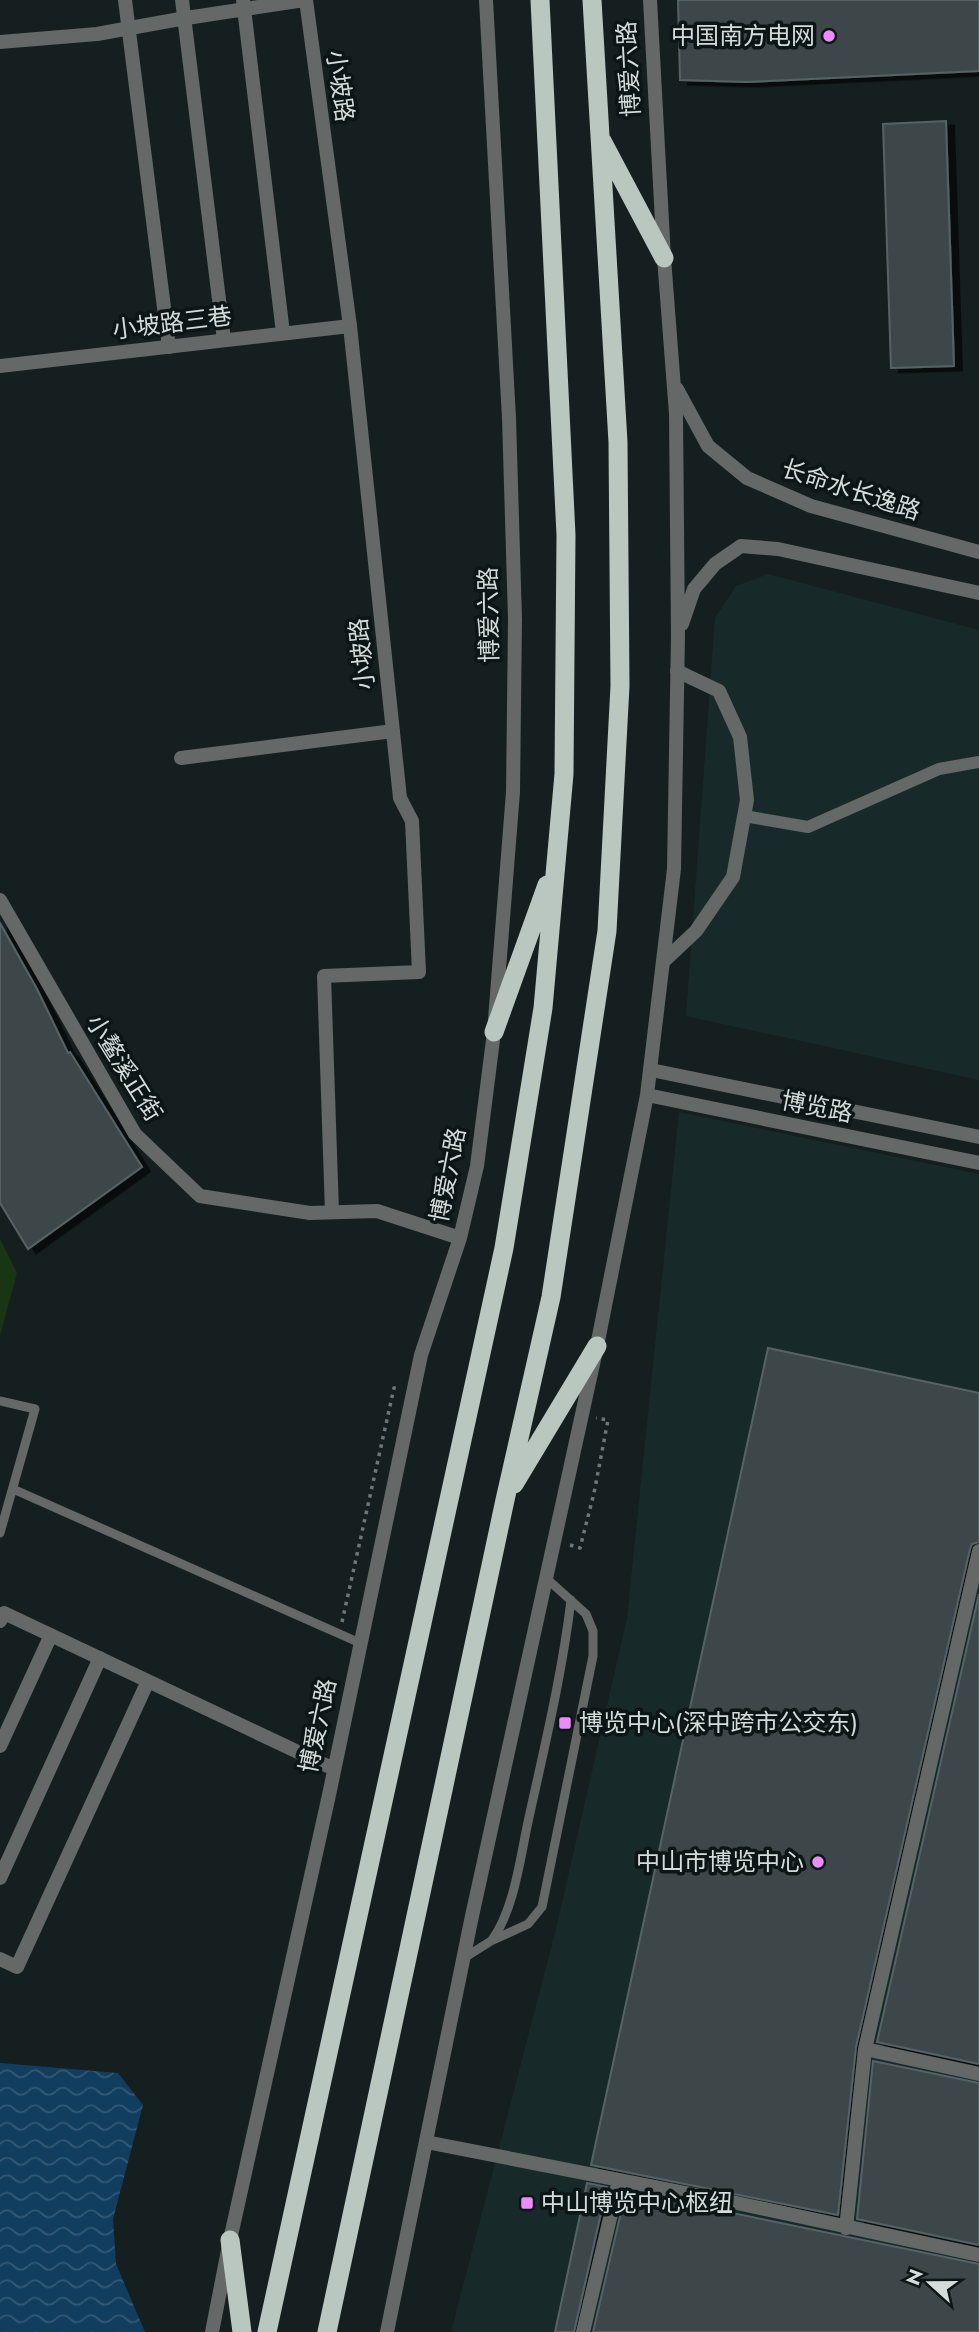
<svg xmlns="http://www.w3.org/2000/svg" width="979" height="2332" font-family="Jost,'Noto Sans SC',sans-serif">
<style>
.built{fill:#172a29}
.park{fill:#183514}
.water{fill:url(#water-waves)}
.building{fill:#3c464a;stroke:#576366;stroke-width:2;filter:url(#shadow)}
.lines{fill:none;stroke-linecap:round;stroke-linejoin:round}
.path{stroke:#6f7777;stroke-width:3.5;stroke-dasharray:3.5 5;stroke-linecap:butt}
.service{stroke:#646866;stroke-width:9}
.pedestrian{stroke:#646866;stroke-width:12}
.minor{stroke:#646866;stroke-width:14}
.tertiary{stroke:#646866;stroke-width:14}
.trunk{stroke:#bac6c0;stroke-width:19}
.poi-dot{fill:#ec8cfa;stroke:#0c1616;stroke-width:2.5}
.labels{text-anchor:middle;stroke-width:7;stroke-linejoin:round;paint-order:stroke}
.poi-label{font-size:24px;fill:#d4dbdb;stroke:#0c1616;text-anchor:end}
.street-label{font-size:24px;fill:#d4dbdb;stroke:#0c1616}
</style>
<defs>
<pattern id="water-waves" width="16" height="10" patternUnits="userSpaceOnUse" patternTransform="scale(1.75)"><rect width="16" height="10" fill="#113e5f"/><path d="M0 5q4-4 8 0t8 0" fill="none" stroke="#335975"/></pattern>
<filter id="shadow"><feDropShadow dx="8" dy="4.5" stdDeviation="0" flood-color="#0009"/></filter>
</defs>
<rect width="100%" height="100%" fill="#151f1f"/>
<path class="built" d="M768 574 979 630V1080L686 1016 715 618 736 586Z
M679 1112 979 1174V2332H451L556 1929 627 1618Z"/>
<path class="park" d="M0 1239 17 1273 0 1336Z"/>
<path class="water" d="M0 2063 118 2073 143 2105 113 2219 116 2264 145 2332H0Z"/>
<path class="building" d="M678 0H979V71L747 82 680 80Z
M946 121 954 366 891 368 883 124Z
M0 923 37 989 68 1053 70 1052 142 1167 28 1249 0 1203Z
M768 1348 979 1393V1542L972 1544 970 1549 856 2047 838 2215 591 2165Z
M979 1594V2064L877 2042Z
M873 2061 979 2083V2245L857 2219Z
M587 2183 607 2187 574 2332H555Z
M626 2191 979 2264V2332H593Z"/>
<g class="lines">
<path class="path" d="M570 1545 580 1548 594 1493 608 1420 596 1418
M342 1622 394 1388 398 1389"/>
<path class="service" d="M0 1401 35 1409 0 1533
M13 1489 360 1643
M492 1940C514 1910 520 1859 528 1822 544 1749 562 1675 571 1600
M464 1958 491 1941 528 1924 542 1907 593 1656V1631L586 1614 546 1578"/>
<path class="pedestrian" d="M744 816 808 827 939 769 979 762"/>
<path class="minor" d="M125 0 169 347
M182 0 224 340
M243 0 283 333
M306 0 350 326 400 798 412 821 419 972 324 976 332 1212
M0 42 97 34 180 19 304 0
M181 758 393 731
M663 962 696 931 733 877 747 800 740 737 719 691 677 671
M0 1621 4 1613 334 1769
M0 1746 51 1635
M0 1878 100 1658
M0 1959 17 1967 148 1681
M865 2049 979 2074
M426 2142 732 2202 979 2255
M846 2228 865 2049 979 1551
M583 2332 619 2180"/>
<path class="tertiary" d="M0 366 350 326
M677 389 708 446 747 478 811 506 979 552
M682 624 694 589 715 564 741 546 778 549 979 593
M0 900 135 1134 200 1196 310 1213 377 1211 460 1238
M651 1070 979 1137
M647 1095 979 1163
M212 2332 230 2240 329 1795 421 1355 460 1238 477 1166 494 1032 513 792 515 619 509 418 486 0
M387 2332 472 1916 597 1346 647 1095 674 869 678 635 676 414 664 258 650 0"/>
<path class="trunk" d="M602 141 664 258
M494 1032 547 885
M514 1484 597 1346
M230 2240 242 2332
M267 2332 504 1248 543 1008 564 774 566 535 540 0
M327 2332 505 1500 551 1297 607 931 620 686 618 442 592 0"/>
</g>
<g class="poi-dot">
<circle cx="829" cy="36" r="7"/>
<rect x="558" y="1716" width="14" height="14" rx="3.5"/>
<circle cx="818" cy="1862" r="7"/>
<rect x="520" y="2196" width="14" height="14" rx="3.5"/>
</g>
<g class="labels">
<g class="poi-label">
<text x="815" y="44">中国南方电网</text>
<text x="579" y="1731" text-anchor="start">博览中心(深中跨市公交东)</text>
<text x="804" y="1870">中山市博览中心</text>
<text x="541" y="2211" text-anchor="start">中山博览中心枢纽</text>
</g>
<g class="street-label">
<text transform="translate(629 69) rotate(-93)" y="8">博爱六路</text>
<text transform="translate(340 86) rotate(82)" y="8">小坡路</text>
<text transform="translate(172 323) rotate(-7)" y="8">小坡路三巷</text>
<text transform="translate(851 490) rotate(18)" y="8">长命水长逸路</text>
<text transform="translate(489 615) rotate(-91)" y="8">博爱六路</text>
<text transform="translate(362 654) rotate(-96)" y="8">小坡路</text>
<text transform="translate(124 1068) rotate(58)" y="8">小鳌溪正街</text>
<text transform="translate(817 1107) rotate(11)" y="8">博览路</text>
<text transform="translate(448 1175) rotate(-79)" y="8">博爱六路</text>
<text transform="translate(318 1726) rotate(-78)" y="8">博爱六路</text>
</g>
</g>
<g transform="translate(930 2283) rotate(291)" stroke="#0c1616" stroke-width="5" paint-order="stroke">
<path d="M0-5L12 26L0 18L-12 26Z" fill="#d4dbdb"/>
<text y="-10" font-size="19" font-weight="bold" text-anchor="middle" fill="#d4dbdb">N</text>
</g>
</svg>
